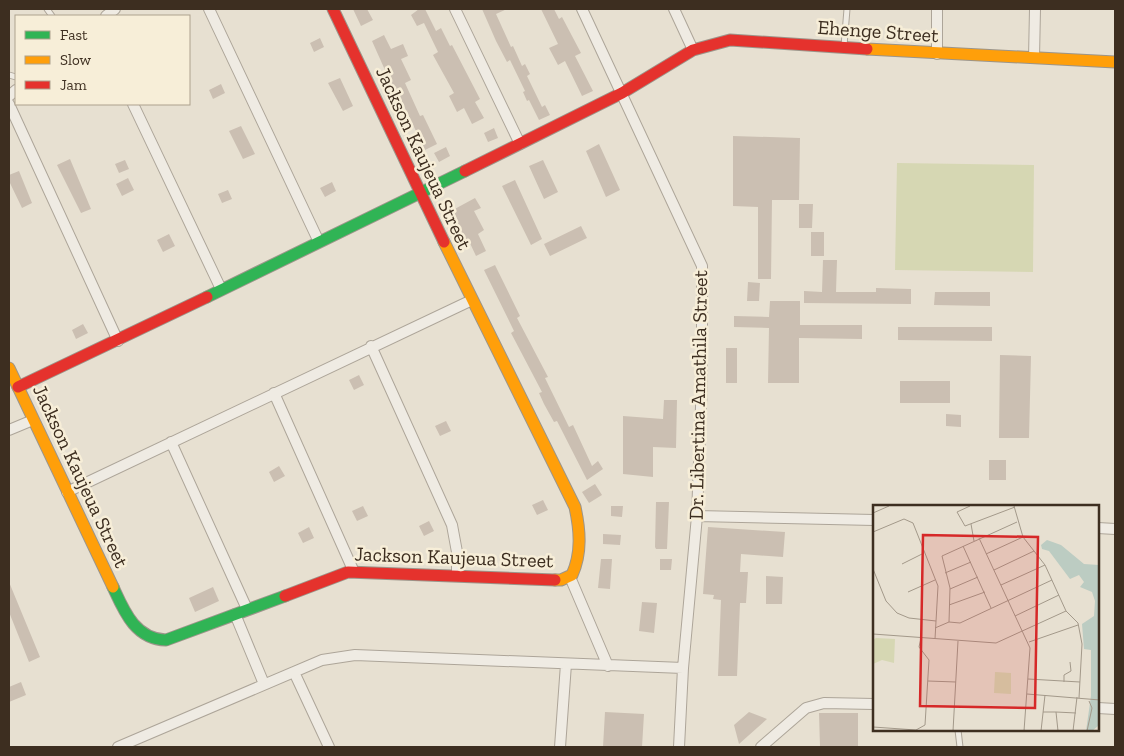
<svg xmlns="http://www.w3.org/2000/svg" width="1124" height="756" font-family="'Zilla Slab',serif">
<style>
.green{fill:#d6d7b3}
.building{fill:#cbbfb2}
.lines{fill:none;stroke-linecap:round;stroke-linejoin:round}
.lane-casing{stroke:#ada599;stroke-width:7}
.street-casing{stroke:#ada599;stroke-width:12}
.fast-casing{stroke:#9c958a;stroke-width:13}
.slow-casing{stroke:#9c958a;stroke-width:13}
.jam-casing{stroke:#9c958a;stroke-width:13}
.lane{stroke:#efebe3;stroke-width:5}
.street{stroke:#efebe3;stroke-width:10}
.fast{stroke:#30b455;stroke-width:11}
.slow{stroke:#ff9f0a;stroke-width:11}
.jam{stroke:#e5322d;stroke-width:11}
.labels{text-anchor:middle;stroke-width:5;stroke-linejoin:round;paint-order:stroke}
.street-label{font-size:20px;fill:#3d2e20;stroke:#f7eed8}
.inset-road{fill:none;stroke:#a3998a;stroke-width:1}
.view{fill:#d62828;fill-opacity:0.15;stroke:#d62828;stroke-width:2.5}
.inset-edge{fill:none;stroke:#3d2e20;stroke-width:2.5}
</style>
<rect width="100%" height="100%" fill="#e7e0d1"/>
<path class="green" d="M897 163 1034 165 1033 272 895 270Z"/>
<path class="building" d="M353 9H367L373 20 361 26Z
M419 9H425L436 31 441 28 450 46 452 45 480 99 475 102 484 118 472 124 464 108 457 112 449 96 454 93 433 55 438 52 424 23 417 26 411 15Z
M482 9H507L496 14 511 47 513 46 522 66 525 64 530 74 527 76 542 107 545 105 550 115 539 120 529 100 527 101 523 92 525 91 510 60 507 62 496 41Z
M541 9H554L559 19 562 17 581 53 575 56 593 91 582 96 565 61 558 65 549 48 558 44Z
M384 35 391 49 403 44 408 56 401 59 411 80 405 83 420 116 423 115 437 144 425 150 395 87 393 88 372 41Z
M320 38 324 47 314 52 310 43Z
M340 78 353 106 343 111 328 83Z
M221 84 225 93 213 99 209 90Z
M241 126 255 154 243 159 229 131Z
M494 128 498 138 488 142 484 133Z
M733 136 800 138 799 200H772L771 279H758V207L733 206Z
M599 144 620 190 606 197 586 151Z
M446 147 450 156 439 162 434 153Z
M70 159 91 209 81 213 57 165Z
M125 160 129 169 119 173 115 164Z
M543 160 558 192 544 199 529 166Z
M19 171 32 203 22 208 9 181V175Z
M128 178 134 190 122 196 116 184Z
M515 180 542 239 531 245 502 186Z
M332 182 336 191 325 197 320 188Z
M228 190 232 199 222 203 218 194Z
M475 198 481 208 474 211 484 230 478 234 486 251 476 256 468 239 465 241 451 211Z
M799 204H813L812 228H799Z
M581 226 587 238 550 256 544 244Z
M811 232H824V256H811Z
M169 234 175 246 163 252 157 240Z
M823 260H837L836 292H876V288L911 289V304L804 303V291L822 292Z
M495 265 520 316 517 318 548 377 545 378 569 427 573 425 592 466 598 461 603 469 587 480 557 421 554 422 544 404 539 393 542 392 511 333 514 331 484 270Z
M748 282 760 283 759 301H747Z
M935 292H990V306L934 305Z
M770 301H800V325H862V339L799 338V383H768L769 328 734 327V316L769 317Z
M83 324 88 333 76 339 72 330Z
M898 327H992V341L898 340Z
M726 348H737V383H726Z
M1000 355 1031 356 1029 438H999Z
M359 375 364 385 354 390 349 380Z
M900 381H950V403H900Z
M664 400H677L676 448 653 447V477L623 474V416L663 419Z
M946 414 961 415V427L946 426Z
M446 421 451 431 440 436 435 426Z
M989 460H1006V480H989Z
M279 466 285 476 274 482 269 472Z
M595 484 602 495 589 503 582 492Z
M543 500 548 510 537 515 532 505Z
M656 502H669L667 549H656L655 547Z
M363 506 368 516 357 521 352 511Z
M611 506H623L622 517 611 516Z
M429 521 434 531 424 536 419 526Z
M309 527 314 538 303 543 298 533Z
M708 527 785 532 783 557 741 554 740 572H748L746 603H740L737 676H718L721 600 713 599 714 595 703 594Z
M603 534 621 535 620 545 603 544Z
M601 559H612L610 589 598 588Z
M660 559H672L671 570H660Z
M766 576 783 577 782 604H766Z
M9 582 40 657 29 662 9 612Z
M213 587 219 601 195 612 189 598Z
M642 602 657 603 654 633 639 631Z
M21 682 26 695 9 702V687Z
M605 712 644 714 642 747H603Z
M749 712 767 719 739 744 734 725Z
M819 713H858V747H820Z"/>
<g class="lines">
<g class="lane-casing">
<path id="lane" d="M47 9 52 16
M844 46 847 9
M9 75 16 77
M958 730 960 747"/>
</g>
<g class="street-casing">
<path id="street" d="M209 9 319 242
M455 9 520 144
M582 9 702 266V380L697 516 683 668 679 747
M674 9 693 50
M106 16 115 9
M937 54V9
M1034 58 1035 9
M9 96 16 90
M9 104 118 341
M133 104 221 289
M371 346 452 525 457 552V576
M274 393 354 572
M9 430 33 420
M171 442 247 609
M67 492 472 300
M697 516 874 520
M1098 528 1115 529
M570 577 608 666
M235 614 264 684
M294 672 329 747
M1098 708 1115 709
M118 747 322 660 355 655 683 668
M560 747 566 664
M761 747 806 708 824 703 874 704"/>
</g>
<g class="fast-casing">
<path id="fast" d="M207 297 465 171
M113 587C124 611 135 639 166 640L285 596"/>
</g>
<g class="slow-casing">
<path id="slow" d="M867 49 1115 62
M444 242 575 507C580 530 582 553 572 575L561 580H555
M9 368 113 587"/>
</g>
<g class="jam-casing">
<path id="jam" d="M333 9 444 242
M465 171 622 93 693 50 730 40 867 49
M18 387 207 297
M285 596 348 572 555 580"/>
</g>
<use href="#lane" class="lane"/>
<use href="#street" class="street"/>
<use href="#fast" class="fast"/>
<use href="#slow" class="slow"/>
<use href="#jam" class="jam"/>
</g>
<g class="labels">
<g class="street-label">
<text transform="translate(878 31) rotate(4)" y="7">Ehenge Street</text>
<text transform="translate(424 158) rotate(65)" y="7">Jackson Kaujeua Street</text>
<text transform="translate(698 395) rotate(-89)" y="7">Dr. Libertina Amathila Street</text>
<text transform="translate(81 476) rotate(65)" y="7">Jackson Kaujeua Street</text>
<text transform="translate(454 557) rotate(2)" y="7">Jackson Kaujeua Street</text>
</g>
</g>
<g transform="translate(873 505)">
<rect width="226" height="226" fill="#e7e0d1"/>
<path d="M3 133 22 134 21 158 9 155 0 159V135ZM122 167 138 168V189L121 188Z" fill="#d6d7b3"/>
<path d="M174 35 188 40 211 59 226 60V215L225 221 219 226H213L218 191V145L211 144 209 119 221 111 222 96 219 87 207 82 211 77 206 70 197 74 176 46 169 44 168 40Z" fill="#bcccc2"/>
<path class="inset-road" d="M97 1 84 7 92 21 142 2M141 1 150 32 172 60 193 106 205 118 209 139 206 193M0 8 16 1M144 17 69 51 77 83 76 117 87 118 179 75M98 19 101 36M0 27 31 14 40 18 65 81 62 134M106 33 157 143 151 226M90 41 118 103M113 49 150 32M29 59 51 48M0 64 13 96 24 108 36 113 63 116M121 65 161 46M72 68 98 57M128 80 172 60M77 84 105 72M35 87 62 75M76 100 112 87M142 111 186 90M62 123 76 117M0 129 123 138 193 106M156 137 205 120M155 174 207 177M55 176 83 177M191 177V170L198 166 197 157M154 189 227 195M170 207H183L185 226M183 207 203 208M0 222 43 225 52 220 56 155 46 142 48 133M80 226 85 136M168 226 172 190M200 226 204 192M214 226 219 203 216 196"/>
<path class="view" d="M50 30 165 32 162 203 47 201Z"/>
<rect width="226" height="226" class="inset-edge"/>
</g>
<rect width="1124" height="756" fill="none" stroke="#3d2e20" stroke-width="20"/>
<rect x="15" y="15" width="175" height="90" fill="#f7eed8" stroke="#ada18e"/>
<rect x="25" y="31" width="25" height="8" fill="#30b455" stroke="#ada18e"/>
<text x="60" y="40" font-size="15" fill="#3d2e20">Fast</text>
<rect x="25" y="56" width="25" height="8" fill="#ff9f0a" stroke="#ada18e"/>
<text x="60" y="65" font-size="15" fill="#3d2e20">Slow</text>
<rect x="25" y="81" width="25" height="8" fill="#e5322d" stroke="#ada18e"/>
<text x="60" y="90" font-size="15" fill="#3d2e20">Jam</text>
</svg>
